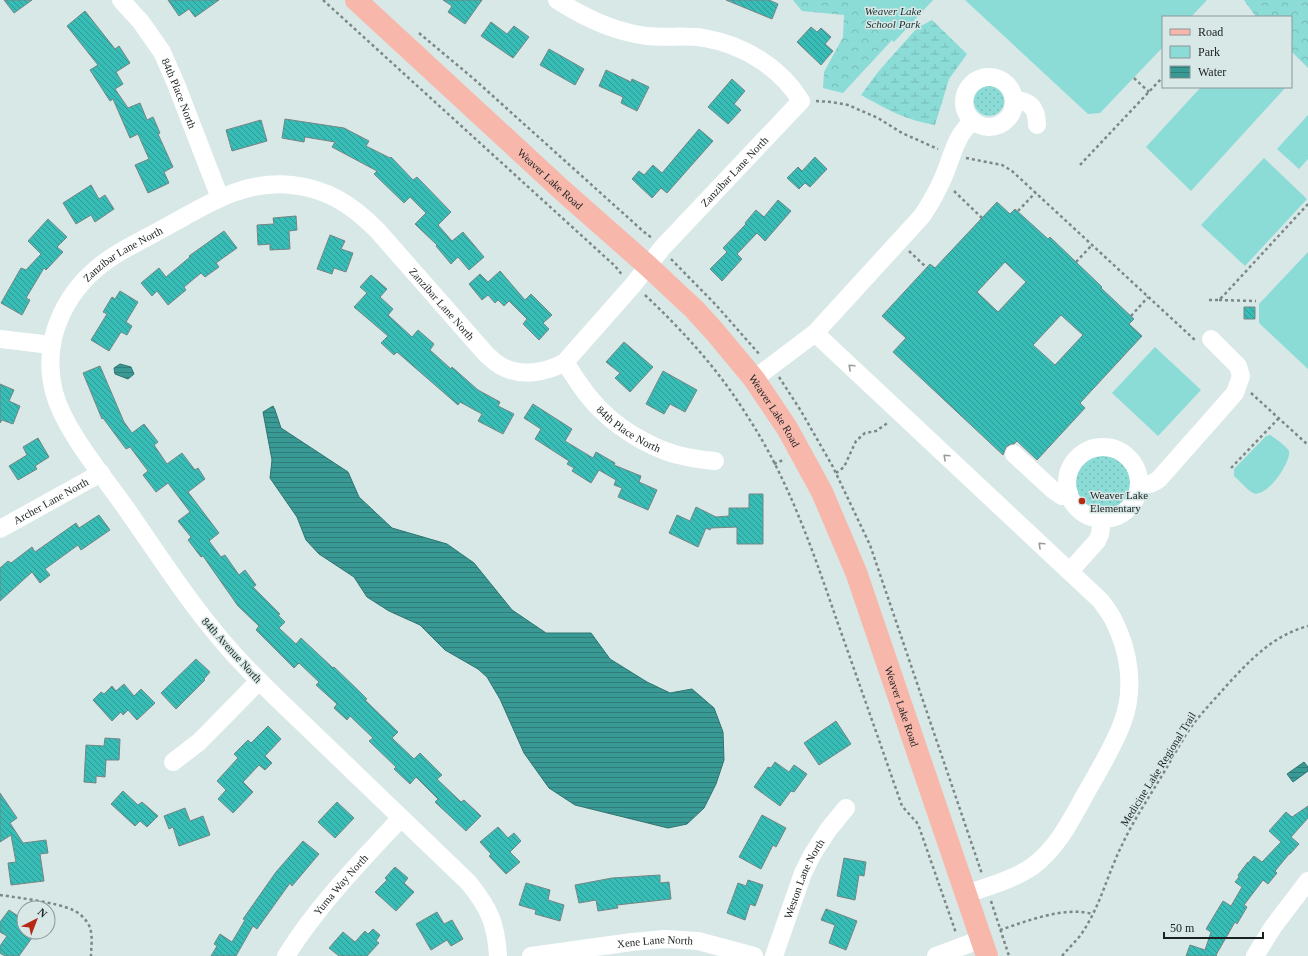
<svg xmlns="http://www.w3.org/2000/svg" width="1308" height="956" font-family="Georgia,serif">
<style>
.grass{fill:url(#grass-dots)}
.forest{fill:url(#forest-crowns)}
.wetland{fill:url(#wetland-marsh)}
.green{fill:#8bdbd6}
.water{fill:url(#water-rules);stroke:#307571}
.building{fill:url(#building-back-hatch);stroke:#768584;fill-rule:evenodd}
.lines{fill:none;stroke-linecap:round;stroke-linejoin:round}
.path{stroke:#7c8887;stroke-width:2.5;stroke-dasharray:3 3;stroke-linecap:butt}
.minor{stroke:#fff;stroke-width:18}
.major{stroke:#f8b7ab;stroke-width:22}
.oneway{stroke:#989b9b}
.poi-dot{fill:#b62914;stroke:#d7e8e7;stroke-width:1.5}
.labels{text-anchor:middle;stroke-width:3;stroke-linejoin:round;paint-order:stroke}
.park-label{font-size:11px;font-style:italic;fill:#182e2d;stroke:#d7e8e7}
.street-label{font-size:11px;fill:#1b2120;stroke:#d7e8e7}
.poi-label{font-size:11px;fill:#1b2120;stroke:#d7e8e7;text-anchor:start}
</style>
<defs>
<pattern id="grass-dots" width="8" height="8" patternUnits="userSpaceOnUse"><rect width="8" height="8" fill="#8bdbd6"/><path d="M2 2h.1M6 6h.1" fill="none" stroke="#77bcb7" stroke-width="1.8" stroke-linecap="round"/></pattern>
<pattern id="forest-crowns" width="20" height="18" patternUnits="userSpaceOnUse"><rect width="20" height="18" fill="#8bdbd6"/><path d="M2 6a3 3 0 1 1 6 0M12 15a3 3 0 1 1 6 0" fill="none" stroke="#77bcb7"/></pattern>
<pattern id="wetland-marsh" width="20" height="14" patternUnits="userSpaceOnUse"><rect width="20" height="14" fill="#8bdbd6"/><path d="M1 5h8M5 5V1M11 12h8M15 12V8" fill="none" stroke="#77bcb7"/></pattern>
<pattern id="water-rules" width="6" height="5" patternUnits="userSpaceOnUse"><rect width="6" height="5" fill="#399994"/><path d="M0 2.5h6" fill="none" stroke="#2f7c78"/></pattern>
<pattern id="building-back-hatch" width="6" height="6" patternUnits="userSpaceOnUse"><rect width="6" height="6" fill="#37bcb6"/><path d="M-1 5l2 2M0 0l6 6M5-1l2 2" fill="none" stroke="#2e9894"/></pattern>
</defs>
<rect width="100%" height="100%" fill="#d7e8e7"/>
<path class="grass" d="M974 101a15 15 0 1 1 30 0a15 15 0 1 1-30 0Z
M1076 483a27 27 0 1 1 54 0a27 27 0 1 1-54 0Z"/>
<path class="forest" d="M793 0H929L843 93 823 88 824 72 843 37 844 15 802 11Z
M1244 0H1308V68L1291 51V17H1256Z"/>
<path class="wetland" d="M932 20 967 54 949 79 935 125C908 121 884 108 861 95L878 72 917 28Z"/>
<path class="green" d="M850 0H933L894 42Z
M965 0H1207L1191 17H1163V47L1100 113 1088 114Z
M1201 87H1286L1191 191 1146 147Z
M1308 115V159L1299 169 1277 149Z
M1264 158 1307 199 1245 266 1201 225Z
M1308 252V369L1259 323V304Z
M1155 347 1201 390 1158 436 1112 393Z
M1270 435C1274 437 1287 447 1289 451 1291 463 1266 499 1253 493 1247 490 1240 481 1234 476V469L1266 436Z"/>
<path class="water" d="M120 364 131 367 134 374 128 379 115 374 114 368Z
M273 406 275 410 281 428 348 472 359 497 392 528 447 544 474 563 512 610 546 633H591L610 659 647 682 670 693 692 689 714 708 723 732 724 760 716 784 704 808 687 824 668 828 575 805 549 788 524 753 500 699 487 677 478 669 445 650 420 625 389 611 367 597 354 577 319 554 306 540 297 517 270 478 272 460 263 412Z
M1304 762 1308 767V771L1293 782 1287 774Z"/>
<path class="building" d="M4 0H32L14 13Z
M168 0H219L195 17 189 9 179 16Z
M443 0H482L465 24 448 12 452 6Z
M726 0H769L778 4 772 19Z
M85 11 115 49 119 46 130 63 116 72 123 84 115 89 128 108 140 103 147 120 153 117 160 133 158 134 173 167 164 172 169 183 148 193 135 165 149 159 138 134 130 138 113 99 110 101 90 70 98 65 67 26Z
M491 22 507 34 514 26 529 37 513 58 481 36Z
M811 27 817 32 821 28 831 37 825 44 833 51 821 65 797 42Z
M549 49 584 69 575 85 540 65Z
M606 70 631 82 632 79 649 87 637 111 621 103 623 97 599 86Z
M732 79 745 91 734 104 741 110 728 124 708 107Z
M285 119 344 128 369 141 366 146 390 158 391 157 413 180 417 177 451 212 438 225 452 241 463 232 484 257 469 270 458 257 451 264 436 246 437 245 415 224 426 213 410 197 404 203 374 174 377 171 332 147 335 142 305 137 304 142 282 138Z
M261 120 267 141 232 151 226 130Z
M699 129 713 141 667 193 661 188 652 198 632 179 639 171 644 175 653 165 662 173Z
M815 157 827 169 810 187 805 183 799 189 787 178 798 167 802 171Z
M91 185 99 199 105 195 114 209 95 222 91 215 76 224 63 203Z
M778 200 791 211 765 241 757 233 737 254 742 259 722 281 710 269 727 252 723 248 746 224 745 223 756 210 764 217Z
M997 202 1010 214 1015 209 1048 239 1050 237 1102 287 1101 288 1134 319 1129 324 1142 336 1080 403 1085 408 1037 460 1017 441 1014 444H1011L1006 447 1003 455 893 352 906 338 882 316 930 264 935 268ZM1005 262 1026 282 998 312 977 292ZM1061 315 1083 335 1055 365 1033 345Z
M296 216 297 230 289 231 290 249 270 250V244L258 245 257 225 274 224 273 218Z
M48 219 67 237 57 247 63 252 46 270 44 268 26 298 30 300 22 315 1 303 21 268 26 270 41 254 28 241Z
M224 231 237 248 216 263 219 267 205 277 201 273 184 287 186 290 168 305 157 291 152 296 141 283 159 268 166 277 190 257 189 256Z
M330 235 345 241 341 249 353 253 346 272 334 268 332 274 317 269Z
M500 271 525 300 531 294 552 315 543 323 549 329 539 340 523 324 527 319 509 301 504 306 498 300 495 303 488 295 482 300 469 284 480 274 488 282Z
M371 275 387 289 380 297 393 309 388 315 412 337 418 330 434 344 430 350 451 369 452 367 478 390 500 402 498 406 514 414 503 434 478 421 482 414 460 402 458 405 397 352 394 355 381 343 388 336 354 307 367 293 360 287Z
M120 291 138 302 126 322 132 326 127 335 121 332 109 351 91 340 107 314 103 312 112 297 115 299Z
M1244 307H1255V319H1244Z
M624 342 653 367 630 392 615 378 620 373 606 362Z
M100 366 124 422 132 433 144 424 158 442 154 445 167 464 182 453 195 470 198 468 205 479 188 492 219 533 209 541 221 557 225 555 239 575 245 570 256 585 253 587 280 614 278 615 285 622 279 628 296 644 301 638 333 668 334 667 360 692 367 699 365 700 398 732 392 738 414 759 420 753 442 775 437 779 461 802 464 800 481 816 466 831 435 802 438 799 416 777 410 784 394 769 396 767 369 741 373 738 350 716 347 720 334 708 337 704 316 685 319 682 299 663 294 668 256 630 259 626 238 606 203 556 201 557 188 540 191 537 178 521 190 512 168 483 156 492 143 475 148 471 130 447 126 449 103 418 102 419 83 373Z
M663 371 697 390 685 412 670 404 664 414 646 404Z
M0 384 14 390 9 401 20 406 13 424 2 420 0 423Z
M533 404 572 429 565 441 593 458 596 452 615 463 614 465 641 476 639 482 657 490 648 510 618 497 622 488 614 485 616 480 599 470 591 483 572 471 574 468 567 464 569 461 535 439 541 429 524 418Z
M38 438 49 457 35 466 37 469 18 480 9 466 27 455 23 447Z
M749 494H763V544H737V527L711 528 710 530 706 528 698 547 669 533 677 515 690 521 696 507 716 517 729 516V508H749Z
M99 515 110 530 81 550 78 545 45 569 50 575 40 583 32 572 0 601V568L8 561 11 563 32 547 35 552 76 523 79 528Z
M196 659 210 672 204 679 205 680 176 709 161 693Z
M124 684 134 696 141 689 155 703 137 720 128 710 123 715 121 712 112 721 93 700 101 692 104 694 112 686 116 691Z
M836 721 851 744 819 765 804 743Z
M268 726 281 739 265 756 272 763 265 770 259 765 243 782 253 792 233 813 218 799 226 790 217 781 238 758 234 754 248 740 251 743Z
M105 738 120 739 119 760H106L105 777 96 776V783L84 782 86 745 104 746Z
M775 762 789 772 794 765 807 774 794 792 791 791 780 806 754 787 768 767 771 768Z
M123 791 138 805 142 802 158 816 147 827 140 821 135 826 111 804Z
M0 793 17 818 10 823 23 843 46 840 48 853 40 854 44 881 11 885 8 863 16 862 11 835 0 842Z
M337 802 354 818 335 838 318 822Z
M1308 806V818L1291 837 1299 844 1290 854H1289L1275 871 1277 873 1268 884 1263 880 1244 905 1247 907 1237 924 1235 922 1216 955 1217 956H1186L1190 945 1205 950 1211 932 1206 929 1223 901 1231 906 1242 887 1235 882 1239 877 1238 875 1248 862V863L1254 856 1262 862 1281 842 1269 831 1286 812 1292 817Z
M185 808 190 821 203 816 210 835 179 846 173 827 169 829 164 816Z
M762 815 786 828 776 847 773 845 761 869 739 857Z
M498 827 508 838 514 833 521 841 510 852 520 862 506 874 489 856 491 854 480 842Z
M303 841 319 854 292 886 290 883 257 929 253 926 236 956H211L217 946 214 944 220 934 232 942 245 920 243 919 276 872Z
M844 858 866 862 864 876 859 875 855 900 837 896Z
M395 867 408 878 404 883 414 892 396 911 375 892 387 880 385 878Z
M660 875V883L669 882 671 899 617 905 618 908 598 911 596 900 579 903 575 885 612 878Z
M748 880 763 885 755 906 750 904 745 920 727 913 738 883 746 886Z
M526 883 550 890 548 900 564 905 560 921 535 914 536 910 519 905Z
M826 909 857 921 846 950 829 943 835 925 821 920Z
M9 910 24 920V932H29L34 935 19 956H5L0 953V946L7 936 0 932V922Z
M437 912 444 924 452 920 463 939 451 946 447 940 431 950 416 924Z
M373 929 380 935 376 941 379 943 367 956H339L329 948 343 932 355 942 365 931 368 934Z"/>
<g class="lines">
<path class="path" d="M323 0 615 266 623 276
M419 33 474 79 644 232 652 238
M1134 78 1149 92
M816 101 831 102 848 105 878 118 902 133 938 149
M966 158 1002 165 1012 171 1196 341
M1080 165 1161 79
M954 191 982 218
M1018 211 1036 192
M909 251 927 268
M671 259 716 305 760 355
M1076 262 1092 245
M645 295C683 331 718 369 746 414 787 476 812 548 836 618 858 680 880 743 902 806L918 824 956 933
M1209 300H1219L1225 294 1308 204
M1219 300 1256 301
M1131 316 1148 297
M779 377 801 411 833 467 870 545 982 874
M1251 393 1308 445
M774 464 785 459
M1231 468 1279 418
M836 473 844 467 856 441 865 433 876 431 889 422
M0 895C20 898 55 902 73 910 80 913 88 921 90 928 93 937 91 947 91 956
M991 901 1009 956
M1000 930C1027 921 1065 906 1092 914
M1062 956C1068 949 1074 943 1080 936 1100 908 1107 875 1122 845 1133 821 1148 799 1161 777 1171 761 1179 745 1189 730 1201 713 1215 699 1228 684 1251 659 1274 635 1308 626"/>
<g class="minor">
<path id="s1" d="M121 0 141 22 162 52 176 84 220 198"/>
<circle cx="989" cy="102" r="25"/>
<path d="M1014 100C1031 101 1037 109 1037 125"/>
<path d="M815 333 1101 601C1105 607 1111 614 1114 621 1129 651 1135 688 1123 721 1114 746 1099 770 1086 793 1071 820 1058 847 1033 866 1015 879 987 887 966 894"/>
<path d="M0 339 51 345"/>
<path id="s2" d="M565 362C576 379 587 397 602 411 623 432 658 452 687 457 696 459 706 460 715 461"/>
<path d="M754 379 815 333 922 216C930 204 937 192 943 178 952 158 955 135 973 121"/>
<circle cx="1103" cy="483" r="36"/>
<path d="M1014 454 1053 490 1062 496 1069 494"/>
<path d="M1140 484C1148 485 1153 484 1159 479L1235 393 1241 376 1238 366 1211 339"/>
<path id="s3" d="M0 529 101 473"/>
<path d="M1070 571 1097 541 1100 534 1102 519"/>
<path d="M173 762 199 742 259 681"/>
<path id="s4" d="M286 956C318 905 360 862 401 818"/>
<path id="s5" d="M498 956C496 923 489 908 469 883 417 833 365 783 313 733 283 704 251 675 224 643 187 600 156 551 123 504 100 472 64 429 54 392 40 336 68 285 115 255 133 244 154 234 173 223 211 202 246 180 292 185 328 189 352 205 377 230L486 354C491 358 495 363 501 366 520 377 546 373 565 362L633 285 662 248 801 101C780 67 744 45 704 38 686 35 666 38 647 36 615 32 583 17 557 0"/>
<path id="s6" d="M531 956 632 942 665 939 698 941 754 956"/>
<path id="s7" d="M774 956 803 873 812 855 828 830 846 808"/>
<path d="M936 956 982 939"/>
<path d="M1255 956 1273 927 1308 881"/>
</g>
<path class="major" id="s8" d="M356 0 563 191 648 266 695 310 715 332 754 379 787 428 822 492 856 572 987 956"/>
</g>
<defs><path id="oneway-chevron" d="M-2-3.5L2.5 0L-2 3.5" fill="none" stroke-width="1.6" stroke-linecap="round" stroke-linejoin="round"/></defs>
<g class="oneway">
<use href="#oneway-chevron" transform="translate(851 367) rotate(-137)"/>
<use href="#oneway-chevron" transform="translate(946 457) rotate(-137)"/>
<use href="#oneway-chevron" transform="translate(1041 545) rotate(-137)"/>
</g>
<circle class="poi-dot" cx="1082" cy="501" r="4"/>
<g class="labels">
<g class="park-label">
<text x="893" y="15">Weaver Lake<tspan x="893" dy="13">School Park</tspan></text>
</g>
<g class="street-label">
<text dy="4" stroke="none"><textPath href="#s1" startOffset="111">84th Place North</textPath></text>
<text dy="4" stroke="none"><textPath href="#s5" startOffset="1686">Zanzibar Lane North</textPath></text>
<text dy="4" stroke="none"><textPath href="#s8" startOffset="264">Weaver Lake Road</textPath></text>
<text dy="4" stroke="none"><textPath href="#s5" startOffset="895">Zanzibar Lane North</textPath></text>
<text dy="4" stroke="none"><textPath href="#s5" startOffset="1278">Zanzibar Lane North</textPath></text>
<text dy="4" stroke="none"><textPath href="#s8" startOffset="588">Weaver Lake Road</textPath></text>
<text dy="4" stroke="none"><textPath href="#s2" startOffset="94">84th Place North</textPath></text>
<text dy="4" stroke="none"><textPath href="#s3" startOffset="58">Archer Lane North</textPath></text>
<text transform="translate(232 650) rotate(48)" y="4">84th Avenue North</text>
<text dy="4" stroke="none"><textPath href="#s8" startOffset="911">Weaver Lake Road</textPath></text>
<text transform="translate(1158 769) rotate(-58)" y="4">Medicine Lake Regional Trail</text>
<text dy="4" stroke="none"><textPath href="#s7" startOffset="83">Weston Lane North</textPath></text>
<text dy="4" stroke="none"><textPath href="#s4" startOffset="90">Yuma Way North</textPath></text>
<text dy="4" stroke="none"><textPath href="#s6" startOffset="125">Xene Lane North</textPath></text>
</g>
<g class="poi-label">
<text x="1090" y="499">Weaver Lake<tspan x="1090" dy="13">Elementary</tspan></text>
</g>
</g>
<rect x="1162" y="16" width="130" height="72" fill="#d7e8e7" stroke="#8c9897"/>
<rect x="1170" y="29" width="20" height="6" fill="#f8b7ab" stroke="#8c9897"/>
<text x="1198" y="36" font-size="12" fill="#1b2120">Road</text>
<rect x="1170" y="46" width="20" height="12" fill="#8bdbd6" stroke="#8c9897"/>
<text x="1198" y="56" font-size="12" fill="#1b2120">Park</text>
<rect x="1170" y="66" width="20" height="12" fill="url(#water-rules)" stroke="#8c9897"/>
<text x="1198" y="76" font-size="12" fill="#1b2120">Water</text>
<g transform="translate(36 920) rotate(42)"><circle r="19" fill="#d7e8e7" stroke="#8c9897"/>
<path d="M0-3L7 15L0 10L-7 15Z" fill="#b62914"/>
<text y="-6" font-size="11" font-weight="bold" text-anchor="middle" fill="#1b2120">N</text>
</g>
<path d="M1164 932v6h99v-6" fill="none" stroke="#1b2120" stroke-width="2"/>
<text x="1170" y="932" font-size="12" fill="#1b2120" stroke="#d7e8e7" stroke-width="3" paint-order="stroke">50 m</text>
</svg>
